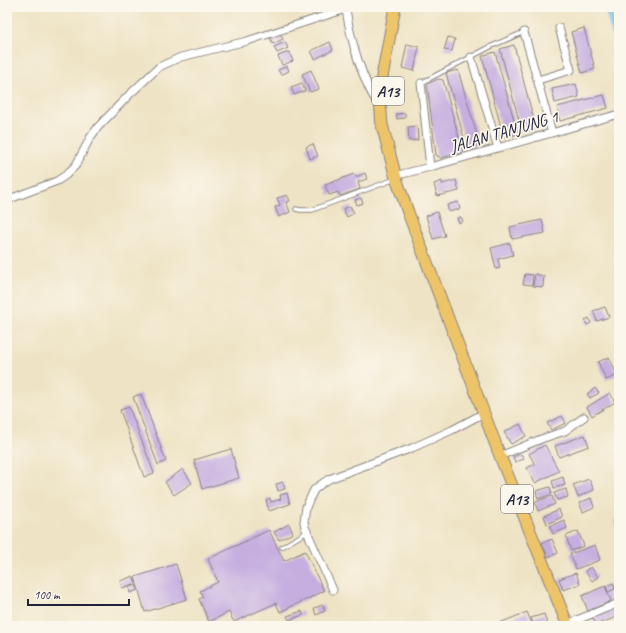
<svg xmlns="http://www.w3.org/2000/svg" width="626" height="633" font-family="Caveat,sans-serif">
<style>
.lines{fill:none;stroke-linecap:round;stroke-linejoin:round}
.river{stroke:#63b8e0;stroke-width:12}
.building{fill:#c6afe0}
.lane-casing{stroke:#888280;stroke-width:5.5}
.street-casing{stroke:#888280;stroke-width:9}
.primary-casing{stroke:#888280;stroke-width:13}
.lane{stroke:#fff;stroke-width:3.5}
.street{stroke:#fff;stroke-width:7}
.primary{stroke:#eec469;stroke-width:11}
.labels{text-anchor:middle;stroke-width:3.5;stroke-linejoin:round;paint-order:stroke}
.shield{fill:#fbf7ec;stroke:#636270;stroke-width:1}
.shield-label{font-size:16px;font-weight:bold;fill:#22223b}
.street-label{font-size:17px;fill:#22223b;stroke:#fbf7ec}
</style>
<rect width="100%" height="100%" fill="#fbf7ec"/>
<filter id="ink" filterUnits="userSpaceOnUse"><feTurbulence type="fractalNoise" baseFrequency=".025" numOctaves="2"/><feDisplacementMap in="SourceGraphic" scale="8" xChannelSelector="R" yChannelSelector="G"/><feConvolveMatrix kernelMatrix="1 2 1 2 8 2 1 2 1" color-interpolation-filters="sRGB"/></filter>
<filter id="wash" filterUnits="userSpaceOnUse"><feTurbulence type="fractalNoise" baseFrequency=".012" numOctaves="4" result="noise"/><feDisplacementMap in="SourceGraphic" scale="16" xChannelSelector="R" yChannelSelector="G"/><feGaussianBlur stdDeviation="0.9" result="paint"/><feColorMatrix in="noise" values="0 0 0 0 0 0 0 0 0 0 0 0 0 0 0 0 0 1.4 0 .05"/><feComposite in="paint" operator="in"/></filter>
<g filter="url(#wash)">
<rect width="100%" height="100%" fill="#eee3c4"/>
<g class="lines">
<path class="river" d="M610 7 619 37"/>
</g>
<g id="blocks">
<path class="building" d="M584 28 595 69 582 73 571 32Z
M280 33 283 39 273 44 270 38Z
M448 37 455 39 452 51 444 50Z
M285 42 288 48 277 53 274 47Z
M330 42 333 50 315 59 311 51Z
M407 44 419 47 414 71 402 68Z
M514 45 536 128 522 132 500 49Z
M289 52 293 61 282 65 278 56Z
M495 52 518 134 504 138 482 56Z
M287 66 289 71 281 75 278 70Z
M311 70 319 89 310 92 302 74Z
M458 70 480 145 467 149 446 73Z
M438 79 443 80 463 152 441 158 436 155 427 84Z
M302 83 305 91 294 95 291 87Z
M576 84 579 97 555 103 552 89Z
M604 95 608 108 560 121 557 107Z
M405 113V118L397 119 396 114Z
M417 126 418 140 409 141 408 127Z
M313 144 318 156 310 159 306 147Z
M365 173 367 179 358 182 360 189 340 196 338 192 329 195 325 185 354 174 356 177Z
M456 180 459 191 437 196 434 184 442 181V184Z
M287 195 290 201 286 202 290 212 279 217 275 207 280 205 277 198Z
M361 198 363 203 357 205 355 200Z
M458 202 460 209 449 212 447 205Z
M350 206 354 213 347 217 343 209Z
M437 212 445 236 433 239 426 216Z
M461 217 463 221 459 223 457 218Z
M542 220 545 233 512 239 510 227Z
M510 243 513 255 498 259 500 268 496 269 491 248Z
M525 274 533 275 532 285 523 284Z
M535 274 544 276 543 287 533 286Z
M605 307 609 317 597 321 593 311Z
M589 318 591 323 587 325 585 320Z
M609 357 617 375 606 380 598 362Z
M595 388 599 393 590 398 587 394Z
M610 393 615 402 592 416 587 407Z
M141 394 166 461 158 465 133 397Z
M129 407 154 473 144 477 120 410Z
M562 416 566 423 551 430 547 423Z
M520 424 526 436 511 444 504 432Z
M585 435 589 446 559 457 555 446Z
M545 445 559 471 535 483 527 468 535 464 529 454Z
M231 449 239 478 202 489 194 460Z
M521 454 524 459 515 462 513 457Z
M183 469 192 483 174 495 165 482Z
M563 477 565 485 554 488 552 481Z
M589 479 594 490 578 497 573 485Z
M283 482 285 489 278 491 276 484Z
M550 487 552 494 538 499 536 491Z
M566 489 568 497 557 500 554 493Z
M287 493 290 504 269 511 266 500 270 498 271 502 281 499 280 495Z
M552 496 555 504 538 511 535 502Z
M591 498 594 507 583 512 579 503Z
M559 509 562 517 547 524 544 516Z
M619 518V533L614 520Z
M564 520 567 528 553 534 550 526Z
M289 524 293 533 279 540 274 532Z
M269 530 284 561 305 551 324 591 280 612 276 603 234 622 229 612 209 622 199 599 203 597 200 591 218 582 208 559Z
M578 531 584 546 571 551 566 536Z
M552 539 558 553 548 557 542 543Z
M595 545 600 560 576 569 570 554Z
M176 564 187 599 145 612 135 577Z
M591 567 598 577 592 581 585 571Z
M576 573 580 584 563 590 559 579Z
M133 576 136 583 122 588 120 581Z
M613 583 615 589 608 592 606 586Z
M136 585 138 590 130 593 129 587Z
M605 586 611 601 588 611 582 596Z
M323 605 325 611 316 615 314 608Z
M618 606 619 616 596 625 592 616Z
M302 611 303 615 289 620 287 616Z
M527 612 533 626H492Z
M544 614 548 626H534L531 618Z"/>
</g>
</g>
<g filter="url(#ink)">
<use href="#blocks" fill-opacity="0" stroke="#888280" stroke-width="1"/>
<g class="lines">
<g class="lane-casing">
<path id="lane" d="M421 83 492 46 524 32
M296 209 300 210H312L395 179
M282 547 307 532"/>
</g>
<g class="street-casing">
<path id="street" d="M524 32 552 133
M471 57 498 148
M538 80 571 70 559 28
M421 83 430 167
M402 174 430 167 619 114
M7 200 57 181 66 175 76 165 90 138 98 127 130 94 159 67 181 57 247 41 346 9C350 38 363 84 380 107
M500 456 541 439 565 431 584 417
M333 590 305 527 304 522 306 507 314 490 320 485 329 479 412 448 452 430 484 413
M567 624 619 603"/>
</g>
<g class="primary-casing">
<path id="primary" d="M395 7 380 88V100L382 125 396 178 409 215 500 456 568 626"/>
</g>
<use href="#lane" class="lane"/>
<use href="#street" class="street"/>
<use href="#primary" class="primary"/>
</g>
</g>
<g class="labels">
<g class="shield">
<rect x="372" y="77" width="32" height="28" rx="3"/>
<rect x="501" y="485" width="32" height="28" rx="3"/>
</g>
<g class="shield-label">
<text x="388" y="97">A13</text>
<text x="517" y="505">A13</text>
</g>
<g class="street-label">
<text transform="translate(504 131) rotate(-16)" y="6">JALAN TANJUNG 1</text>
</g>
</g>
<rect width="626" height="633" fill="none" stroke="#fbf7ec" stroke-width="24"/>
<path d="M28 599v6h101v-6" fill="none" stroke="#22223b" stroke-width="2"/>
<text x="34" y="599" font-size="12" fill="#22223b" stroke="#fbf7ec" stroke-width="3" paint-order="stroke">100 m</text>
</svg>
